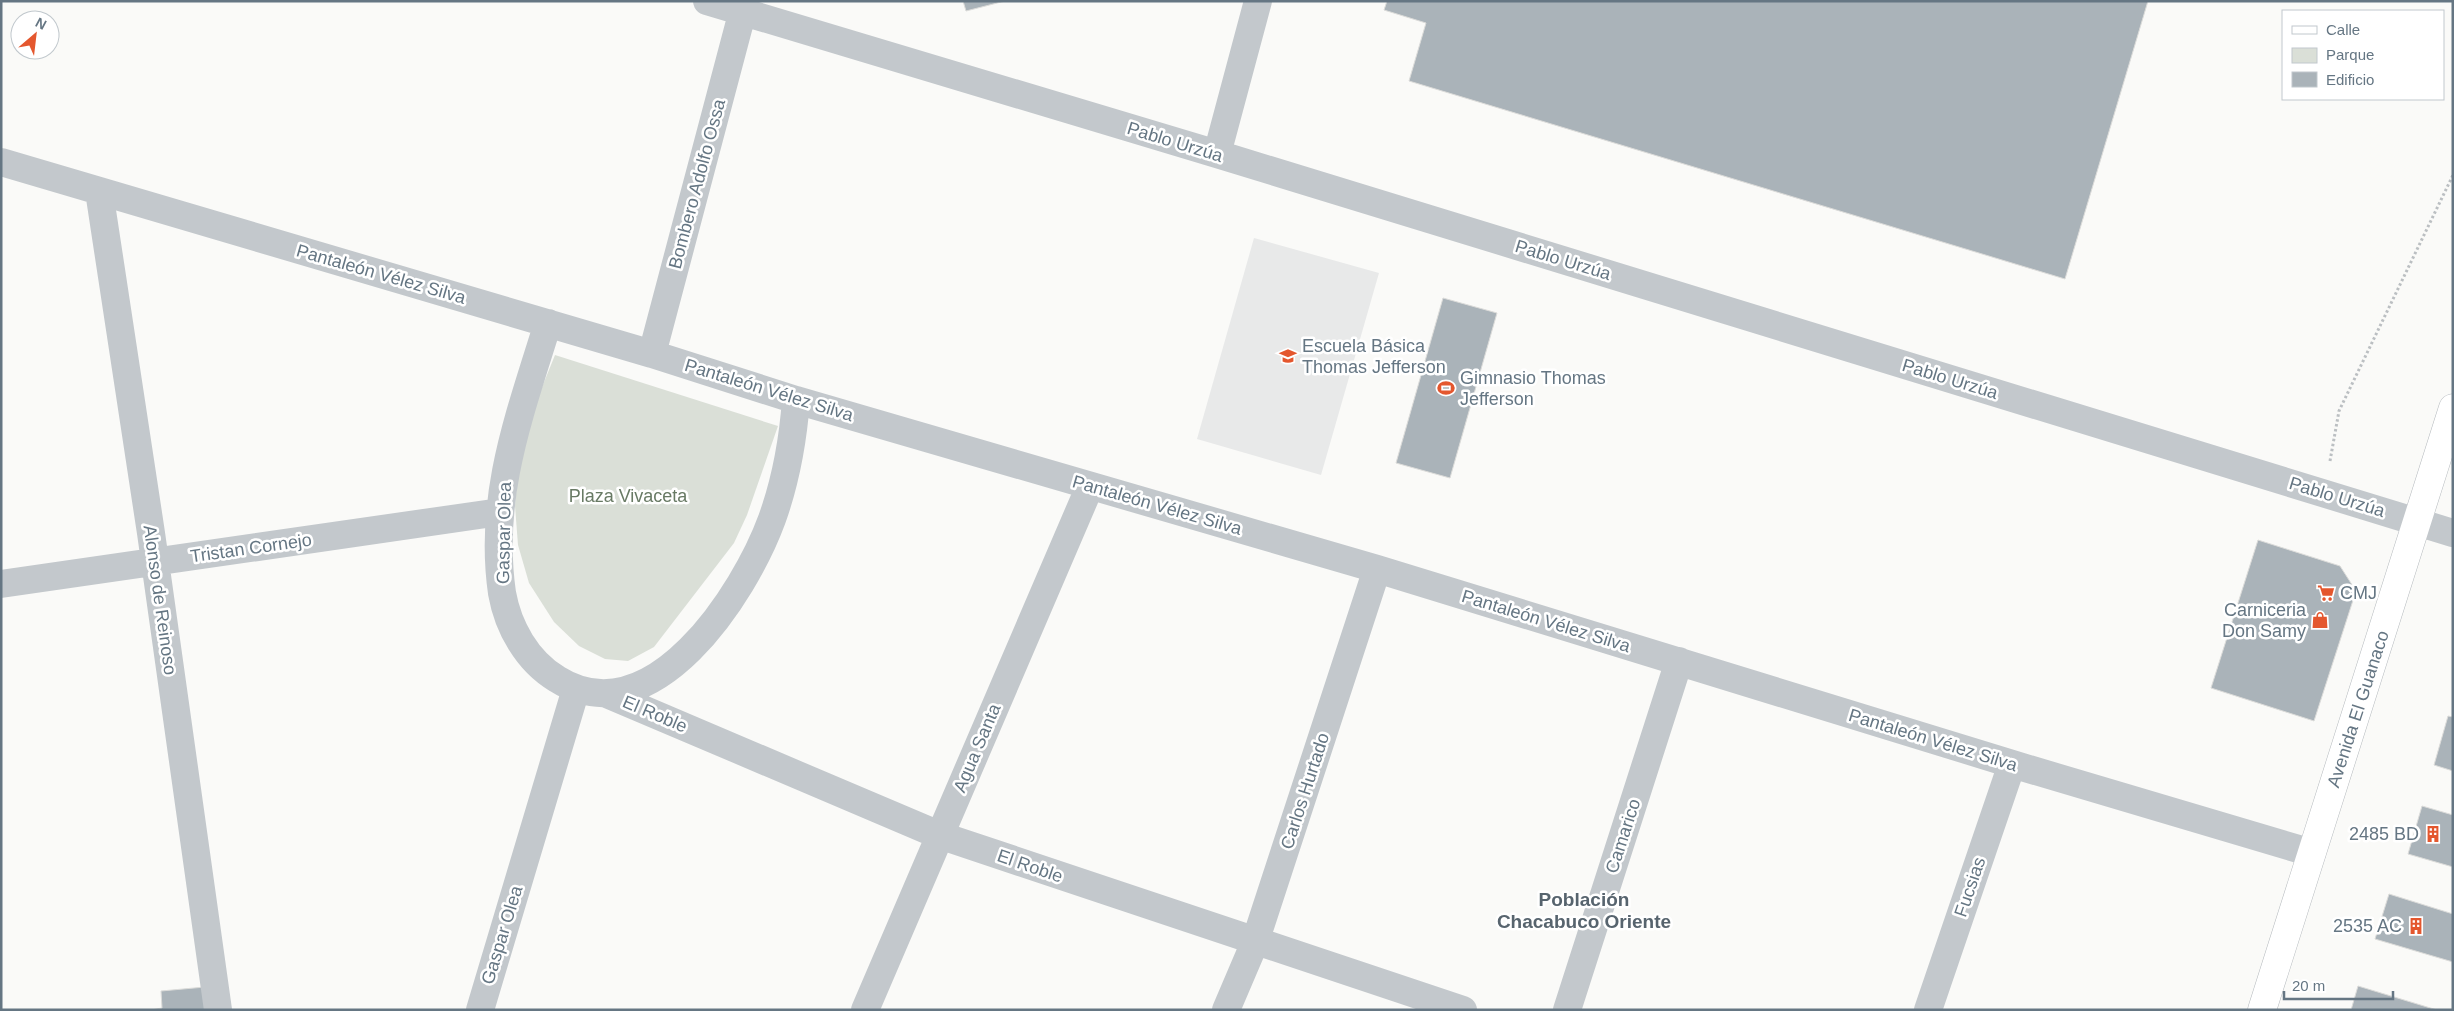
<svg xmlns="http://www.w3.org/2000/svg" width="2454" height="1011" font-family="Arial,sans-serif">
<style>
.built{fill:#e8e9e9}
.green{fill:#dadfd7}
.building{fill:#aab3b9;stroke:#dcdcda}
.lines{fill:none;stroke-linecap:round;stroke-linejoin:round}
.major-casing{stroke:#b5babe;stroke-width:29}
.path{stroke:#bbbfc2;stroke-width:3;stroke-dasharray:2.5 2.5;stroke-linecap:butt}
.minor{stroke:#c3c8cc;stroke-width:28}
.major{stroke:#fff;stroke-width:28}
.labels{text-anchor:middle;stroke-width:5;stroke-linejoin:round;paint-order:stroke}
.street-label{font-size:18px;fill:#657683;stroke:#fff}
.poi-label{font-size:18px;fill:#657683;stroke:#fff;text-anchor:start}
.park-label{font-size:18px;fill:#687a64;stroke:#fff}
.neighbourhood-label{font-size:19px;font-weight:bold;fill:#57646e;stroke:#fff}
</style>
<rect width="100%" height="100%" fill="#fafaf8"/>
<path class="built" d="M1254 238 1379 273 1321 475 1197 439Z"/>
<path class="green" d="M555 355 778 426 747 515 734 543 654 647 628 661 605 659 579 646 554 622 529 583 518 545 515 506 519 463 529 419Z"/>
<path class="building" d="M963 1H1005L966 11Z
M1387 1H2148L2065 279 1409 81 1426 23 1384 10Z
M1443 298 1497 313 1450 478 1396 463Z
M2258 540 2340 566 2356 591 2314 721 2211 688Z
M2448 716 2453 717V771L2434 765Z
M2422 806 2453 815V867L2408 854Z
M2389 894 2453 914V962L2375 939Z
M2358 986 2437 1010H2351Z
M205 987 207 1010H151L162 1008 161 991Z"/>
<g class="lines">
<g class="major-casing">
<path id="major" d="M2262 1010 2453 408"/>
</g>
<path class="path" d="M2330 461 2339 411 2453 175"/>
<path class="minor" d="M707 1 1217 154 2453 533
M1217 154 1258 1
M1 162 652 354 796 400 1377 569 2012 764 2312 853
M99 191 151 533 218 1010
M548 323C520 414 488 496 502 593 508 627 527 661 557 679 652 739 745 593 772 519 786 480 793 440 796 400
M652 354 742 14
M1 584 500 512
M607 694 939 835 1463 1010
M480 1010 576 689
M865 1010 1090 486
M1226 1010 1255 942 1377 569
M1567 1010 1679 661
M1928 1010 2012 764"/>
<use href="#major" class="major"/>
</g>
<defs>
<g id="school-bare" transform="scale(1.35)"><path d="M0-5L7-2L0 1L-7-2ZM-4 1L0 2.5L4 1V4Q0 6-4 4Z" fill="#e4572e" stroke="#fff" stroke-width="2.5" paint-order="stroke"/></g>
<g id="stadium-bare" transform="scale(1.35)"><path d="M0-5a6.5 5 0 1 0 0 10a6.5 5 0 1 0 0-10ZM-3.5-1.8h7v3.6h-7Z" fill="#e4572e" stroke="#fff" stroke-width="2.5" paint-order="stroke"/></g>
<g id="supermarket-bare" transform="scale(1.35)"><path d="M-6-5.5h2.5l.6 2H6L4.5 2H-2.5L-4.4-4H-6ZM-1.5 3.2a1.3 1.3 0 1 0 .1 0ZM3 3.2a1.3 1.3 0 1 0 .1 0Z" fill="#e4572e" stroke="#fff" stroke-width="2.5" paint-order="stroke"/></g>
<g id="shop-bare" transform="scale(1.35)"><path d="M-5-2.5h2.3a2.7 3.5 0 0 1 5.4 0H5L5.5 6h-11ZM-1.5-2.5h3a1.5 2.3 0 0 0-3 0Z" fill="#e4572e" stroke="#fff" stroke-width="2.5" paint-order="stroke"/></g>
<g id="building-bare" transform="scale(1.35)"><path d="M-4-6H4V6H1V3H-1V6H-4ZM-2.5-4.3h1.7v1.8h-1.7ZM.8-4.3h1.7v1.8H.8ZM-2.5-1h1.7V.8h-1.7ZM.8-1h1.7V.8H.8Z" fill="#e4572e" stroke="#fff" stroke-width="2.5" paint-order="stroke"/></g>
</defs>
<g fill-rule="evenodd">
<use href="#school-bare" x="1288" y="356"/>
<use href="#stadium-bare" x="1446" y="388"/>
<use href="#supermarket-bare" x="2326" y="593"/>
<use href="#shop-bare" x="2320" y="620"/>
<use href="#building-bare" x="2433" y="834"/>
<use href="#building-bare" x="2416" y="926"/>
</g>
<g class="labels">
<g class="street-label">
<text transform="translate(1175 142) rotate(17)" y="6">Pablo Urzúa</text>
<text transform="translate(697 184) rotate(-75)" y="6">Bombero Adolfo Ossa</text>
<text transform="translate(1563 260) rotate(17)" y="6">Pablo Urzúa</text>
<text transform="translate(381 274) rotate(16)" y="6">Pantaleón Vélez Silva</text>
<text transform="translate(1950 379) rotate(17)" y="6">Pablo Urzúa</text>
<text transform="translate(769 390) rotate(17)" y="6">Pantaleón Vélez Silva</text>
<text transform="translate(2337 497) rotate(17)" y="6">Pablo Urzúa</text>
<text transform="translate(1157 505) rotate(16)" y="6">Pantaleón Vélez Silva</text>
<text transform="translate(504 533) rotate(-89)" y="6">Gaspar Olea</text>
<text transform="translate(251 548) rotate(-8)" y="6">Tristan Cornejo</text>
<text transform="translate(160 600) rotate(82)" y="6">Alonso de Reinoso</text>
<text transform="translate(1546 621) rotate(17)" y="6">Pantaleón Vélez Silva</text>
<text transform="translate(2358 709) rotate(-72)" y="6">Avenida El Guanaco</text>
<text transform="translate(655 714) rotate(23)" y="6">El Roble</text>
<text transform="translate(1933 740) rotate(17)" y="6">Pantaleón Vélez Silva</text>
<text transform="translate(977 748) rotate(-67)" y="6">Agua Santa</text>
<text transform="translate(1305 791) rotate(-72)" y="6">Carlos Hurtado</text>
<text transform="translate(1623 836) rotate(-72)" y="6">Camarico</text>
<text transform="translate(1030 866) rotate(19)" y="6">El Roble</text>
<text transform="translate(1970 887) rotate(-71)" y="6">Fucsias</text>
<text transform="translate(502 935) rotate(-73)" y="6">Gaspar Olea</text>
</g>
<g class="poi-label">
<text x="1302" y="352">Escuela Básica<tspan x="1302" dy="21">Thomas Jefferson</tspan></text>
<text x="1460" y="384">Gimnasio Thomas<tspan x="1460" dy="21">Jefferson</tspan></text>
<text x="2340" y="599">CMJ</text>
<text x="2306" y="616" text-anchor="end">Carniceria<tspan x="2306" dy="21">Don Samy</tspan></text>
<text x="2419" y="840" text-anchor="end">2485 BD</text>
<text x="2402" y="932" text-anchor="end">2535 AC</text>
</g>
<g class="park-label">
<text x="628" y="502">Plaza Vivaceta</text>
</g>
<g class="neighbourhood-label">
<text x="1584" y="906">Población<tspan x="1584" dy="22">Chacabuco Oriente</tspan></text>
</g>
</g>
<rect width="2454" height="1011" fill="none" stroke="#657683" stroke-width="5"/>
<rect x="2282" y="10" width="162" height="90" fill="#ffffff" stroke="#c1c8cd"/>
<rect x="2292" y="26" width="25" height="8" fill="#ffffff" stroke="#c1c8cd"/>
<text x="2326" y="35" font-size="15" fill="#657683">Calle</text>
<rect x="2292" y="48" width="25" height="15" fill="#dadfd7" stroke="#c1c8cd"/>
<text x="2326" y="60" font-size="15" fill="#657683">Parque</text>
<rect x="2292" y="72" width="25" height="15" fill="#aab3b9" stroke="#c1c8cd"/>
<text x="2326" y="85" font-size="15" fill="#657683">Edificio</text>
<g transform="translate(35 35) rotate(28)"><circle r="24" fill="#ffffff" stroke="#c1c8cd"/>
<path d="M0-4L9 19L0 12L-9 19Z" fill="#e4572e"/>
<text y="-8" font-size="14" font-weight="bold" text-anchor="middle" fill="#657683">N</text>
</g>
<path d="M2284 991v8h109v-8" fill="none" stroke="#657683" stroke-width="2.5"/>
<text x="2292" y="991" font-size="15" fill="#657683" stroke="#ffffff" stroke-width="4" paint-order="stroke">20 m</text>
</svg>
